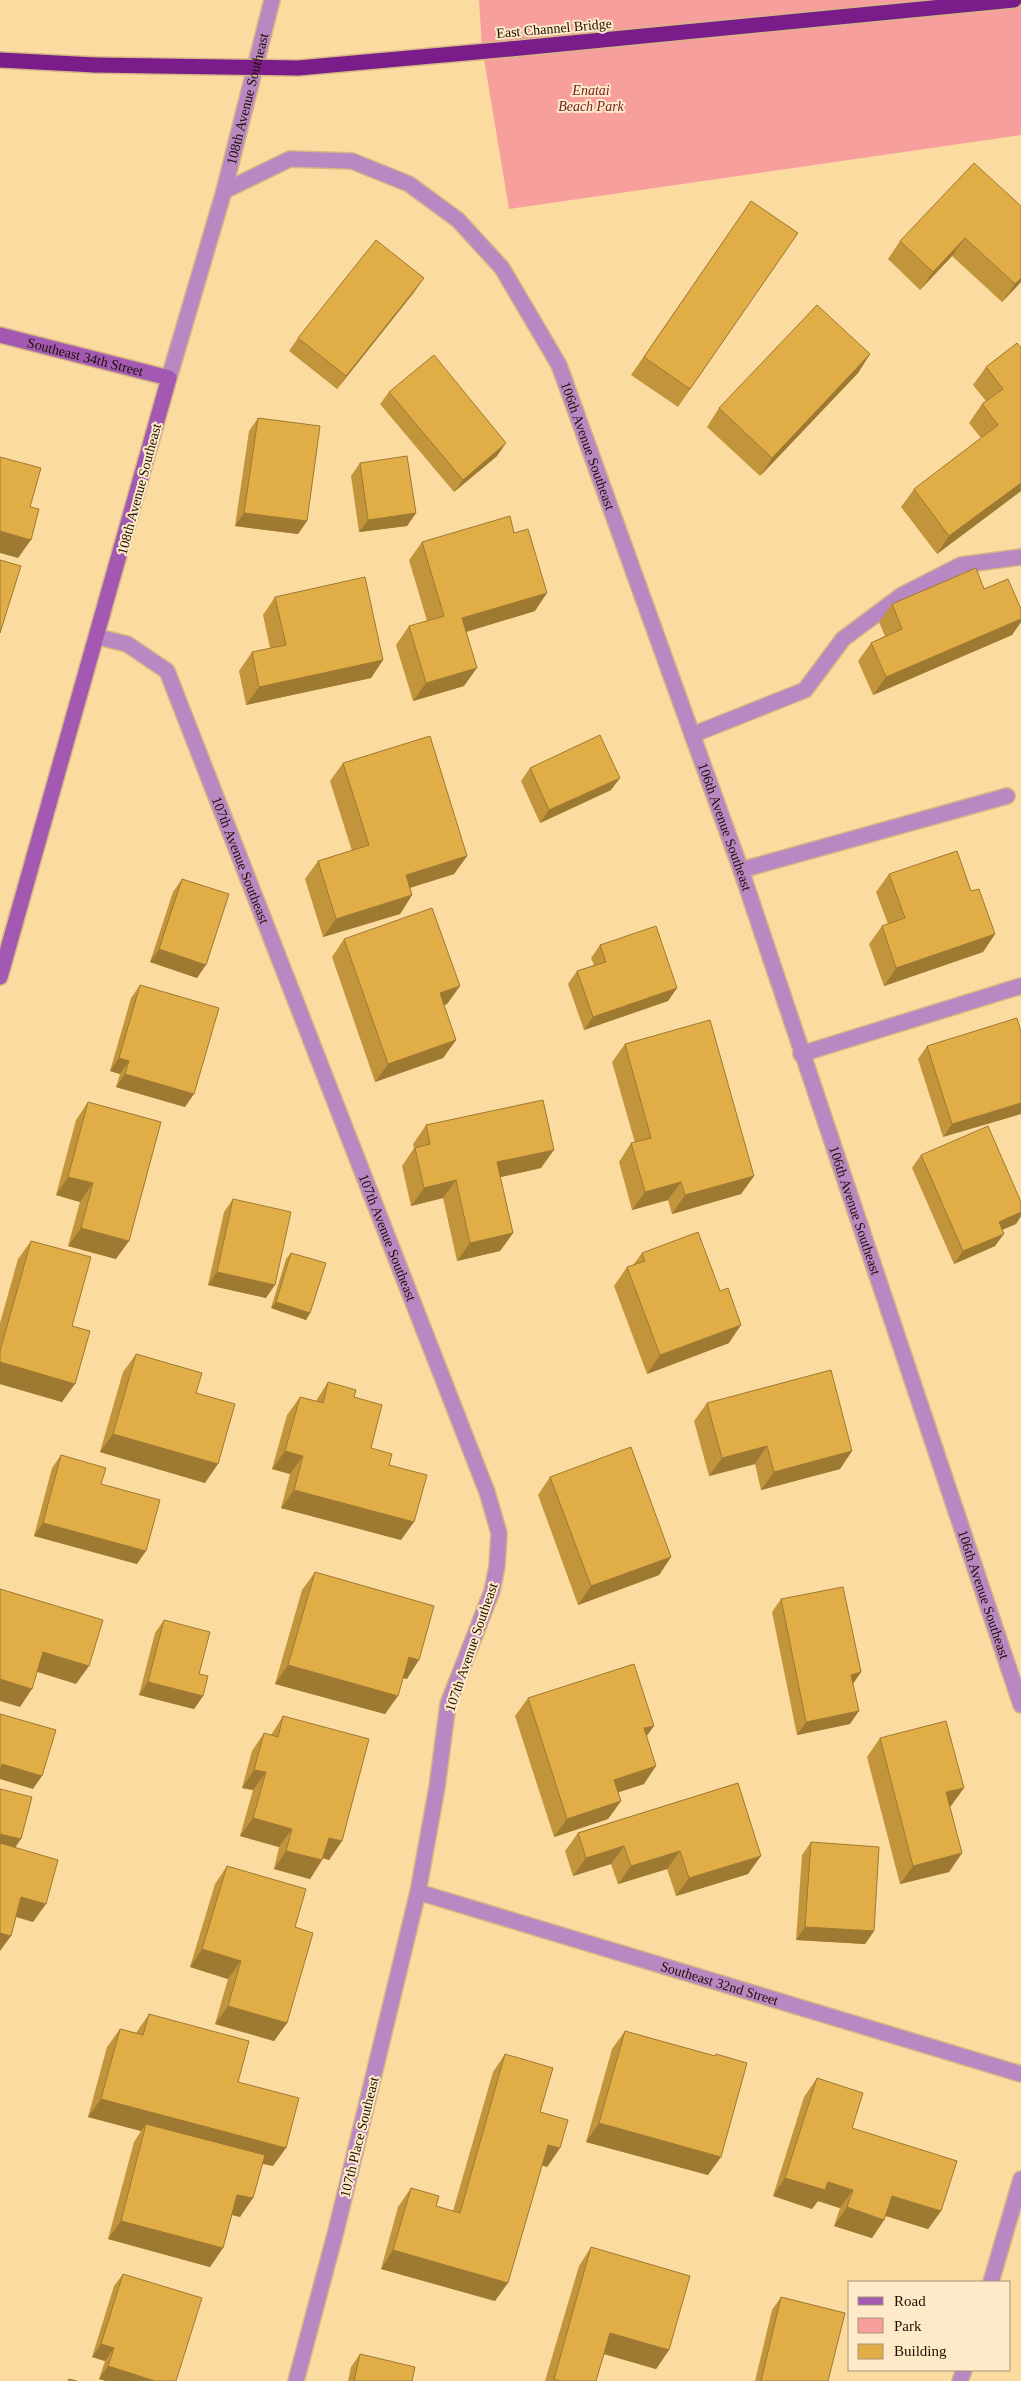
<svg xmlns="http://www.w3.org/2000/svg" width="1021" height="2381" font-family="Georgia,serif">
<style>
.green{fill:#f79f9d}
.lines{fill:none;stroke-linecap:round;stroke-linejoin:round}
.lane-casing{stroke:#d4b784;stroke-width:18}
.street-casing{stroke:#d4b784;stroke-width:18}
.secondary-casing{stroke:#d4b784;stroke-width:18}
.highway-casing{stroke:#d4b784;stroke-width:18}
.lane{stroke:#b987c2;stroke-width:15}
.street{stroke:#b987c2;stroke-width:15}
.secondary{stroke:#a358b1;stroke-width:15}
.highway{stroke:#7a1c8a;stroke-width:15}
.highway-bridge-casing{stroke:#d4b784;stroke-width:18;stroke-linecap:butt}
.highway-bridge{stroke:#7a1c8a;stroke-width:15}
.wall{fill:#c2953d}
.shaded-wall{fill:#9e7932}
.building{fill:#e1ad47;stroke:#9e7932}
.labels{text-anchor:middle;stroke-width:4;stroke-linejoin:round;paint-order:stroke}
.street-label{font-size:14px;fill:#1d1100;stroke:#feeac8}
.park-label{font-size:14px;font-style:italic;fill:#711d23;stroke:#feeac8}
</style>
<rect width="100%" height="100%" fill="#fcdba1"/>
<path class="green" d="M479 0H1021V135L509 209 482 47Z"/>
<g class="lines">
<g class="lane-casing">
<path id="lane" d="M692 735 805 690 843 639 902 595 961 565 1021 557
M741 870 1007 796
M801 1054 1021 986"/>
</g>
<g class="street-casing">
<g id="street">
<path id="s1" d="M224 191 290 159 352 161 409 184 458 220 502 268 559 365 741 870 1021 1705"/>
<path id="s2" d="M169 378 224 191 272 0"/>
<path id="s3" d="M98 637 127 644 167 671 487 1492 499 1533 497 1566 492 1591 448 1704 437 1787 418 1892 336 2231 296 2381"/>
<path id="s4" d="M418 1892 1021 2074"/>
<path d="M991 2282 1021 2179"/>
<path d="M960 2381 964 2370"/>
</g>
</g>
<g class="secondary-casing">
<g id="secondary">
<path id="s5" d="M0 335 169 378 0 977"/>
</g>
</g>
<g class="highway-casing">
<path id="highway" d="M510 49 1014 0
M0 60 95 65"/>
</g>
<use href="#lane" class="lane"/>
<use href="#street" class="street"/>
<use href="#secondary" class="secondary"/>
<use href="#highway" class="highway"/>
<g class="highway-bridge-casing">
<path id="highway-bridge" d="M95 65 298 68 510 49"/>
</g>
<use href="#highway-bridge" class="highway-bridge"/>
</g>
<path class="wall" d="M751 201 798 233 678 407 631 375Z
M1021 206V282L1002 302 952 256 920 290 888 259 900 241Z
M415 291 337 389 289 351 298 338Z
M1017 343 1021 491 937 554 901 507 914 489 981 438 969 423 982 404 986 401 973 385 986 367Z
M870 354 858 373 760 476 707 427 719 408Z
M389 392 497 456 454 492 380 404Z
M258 418 307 521 298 534 235 526 249 431Z
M360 463 416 513 407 526 359 532 351 476Z
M422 542 535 611 466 632 464 686 413 701 396 645 409 626 427 621 409 560Z
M984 589 1021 609V622L1012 635 873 695 858 661 871 643 885 636 879 622 892 604Z
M275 597 383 660 371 678 246 705 239 671 252 652 270 648 263 615Z
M343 763 467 856 454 874 410 888 412 895 400 914 323 937 305 879 318 861 352 851 330 781Z
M530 768 611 790 540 823 521 781Z
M889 874 971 891 995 934 983 952 884 986 869 944 882 926 888 924 876 892Z
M182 879 197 978 150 962 173 892Z
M344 939 460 986 447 1004 444 1005 456 1040 443 1058 375 1082 332 957Z
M600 945 677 988 668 1001 584 1030 568 984 577 971 594 965 591 958Z
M140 985 185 1107 116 1087 120 1074 110 1071 131 998Z
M1021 1032 943 1137 918 1059 927 1046Z
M625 1044 754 1176 741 1194 672 1214 668 1200 632 1210 619 1162 631 1143H635L612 1062Z
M88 1102 116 1259 68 1246 80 1202 56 1195 76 1120Z
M426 1125 541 1168 500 1177 513 1233 500 1251 457 1261 443 1198 411 1206 402 1166 414 1148 413 1144Z
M921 1155 1021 1202V1216L1016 1224 1002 1230 995 1246 954 1264 912 1168Z
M233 1199 266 1298 208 1285 224 1212Z
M31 1241 72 1326 62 1402 0 1384V1323L18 1259Z
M291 1253 310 1313 306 1320 271 1308 286 1259Z
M642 1253 729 1343 647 1374 614 1286 627 1267 633 1265Z
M136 1354 196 1393 205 1483 100 1452 123 1372Z
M328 1382 354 1397 371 1448 389 1465 401 1540 281 1508 290 1474 272 1469 287 1415 300 1397 316 1401Z
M707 1403 852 1451 840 1469 761 1490 755 1464 709 1476 694 1421Z
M61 1455 101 1484 137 1564 34 1536 52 1468Z
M550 1477 671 1557 659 1575 578 1605 538 1495Z
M315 1572 407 1679 403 1678 385 1714 275 1684 302 1590Z
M781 1599 861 1672 853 1684 850 1724 797 1735 772 1612Z
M164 1620 199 1674 203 1696 194 1709 139 1695 155 1633Z
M528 1698 647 1736 644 1784 618 1792 621 1801 608 1819 554 1837 515 1716Z
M283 1716 342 1841 329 1860 323 1858 322 1860 310 1879 274 1869 279 1847 240 1836 253 1790 242 1788 252 1751 264 1733 271 1735Z
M880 1738 951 1806H949L962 1853 949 1872 900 1884 867 1757Z
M738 1783 748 1874 676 1896 667 1869 618 1884 611 1864 573 1876 565 1851 578 1833Z
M811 1842 874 1931 865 1944 796 1940 802 1855Z
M227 1866 295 1927 287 2023 274 2041 215 2024 228 1979 190 1967 215 1884Z
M149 2014 238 2082 273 2166 262 2164 240 2217 232 2215 223 2248 210 2267 108 2239 134 2142 141 2131 88 2117 107 2047 120 2029 136 2033Z
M625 2031 714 2056 716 2054 708 2175 586 2142 612 2049Z
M505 2054 540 2112 560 2148 547 2167 542 2165 495 2301 381 2269 398 2207 411 2188 436 2206 453 2211 493 2072Z
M817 2078 852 2128 941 2211 928 2229 886 2216 884 2220 872 2238 834 2226 840 2208 818 2201 812 2209 773 2196 804 2097Z
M591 2247 669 2350 656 2369 604 2354 596 2381H545L579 2266Z
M123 2274 176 2381H106L99 2379 105 2361 92 2357 114 2286Z
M781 2297 828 2381H755L772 2310Z
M360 2354 412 2381H348L351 2367Z"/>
<path class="shaded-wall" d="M965 238 952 256 920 290 933 272Z
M424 278 415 291 337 389 346 376Z
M1021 278V282L1002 302 1015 284Z
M870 354 858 373 760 476 772 458Z
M506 443 497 456 454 492 463 480Z
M1021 483V491L937 554 949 536Z
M244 513 307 521 298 534 235 526Z
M416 513 407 526 359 532 368 520Z
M0 531 31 540 18 558 0 553Z
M547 593 535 611 449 637 462 618Z
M1021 619V622L1012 635 873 695 886 677Z
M383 660 371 678 246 705 259 687Z
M477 668 464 686 413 701 426 683Z
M620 778 611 790 540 823 549 810Z
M467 856 454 874 393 893 406 875Z
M412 895 400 914 323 937 336 919Z
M995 934 983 952 884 986 896 968Z
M159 949 206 965 197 978 150 962Z
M460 986 447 1004 427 1011 440 993Z
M677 988 668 1001 584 1030 593 1017Z
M456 1040 443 1058 375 1082 388 1064Z
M119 1058 129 1061 120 1074 110 1071Z
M125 1074 194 1094 185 1107 116 1087Z
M1021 1103V1114L943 1137 952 1124Z
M554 1150 541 1168 484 1181 497 1162Z
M754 1176 741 1194 672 1214 685 1195Z
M68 1177 93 1183 80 1202 56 1195Z
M456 1180 443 1198 411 1206 424 1188Z
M681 1182 668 1200 632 1210 645 1192Z
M1021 1212V1216L1016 1224 990 1235 999 1222Z
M81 1228 129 1241 116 1259 68 1246Z
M513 1233 500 1251 457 1261 470 1243Z
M1004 1234 995 1246 954 1264 963 1251Z
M217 1272 275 1285 266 1298 208 1285Z
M276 1302 310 1313 306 1320 271 1308Z
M741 1325 729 1343 647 1374 660 1355Z
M0 1362 75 1384 62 1402 0 1384Z
M113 1434 218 1464 205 1483 100 1452Z
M767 1446 755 1464 709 1476 722 1458Z
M285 1451 303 1456 290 1474 272 1469Z
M852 1451 840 1469 761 1490 774 1472Z
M294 1490 414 1522 401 1540 281 1508Z
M43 1523 146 1551 137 1564 34 1536Z
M671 1557 659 1575 578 1605 591 1586Z
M43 1652 89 1666 76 1684 31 1670Z
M409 1657 419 1660 407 1679 396 1676Z
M288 1665 398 1696 385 1714 275 1684Z
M861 1672 852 1685 851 1675Z
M0 1679 32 1689 20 1707 0 1701Z
M148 1682 203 1696 194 1709 139 1695Z
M859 1711 850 1724 797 1735 806 1722Z
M654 1726 641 1744 644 1728Z
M2 1764 42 1776 33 1789 0 1779V1767Z
M656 1766 644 1784 601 1798 614 1780Z
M254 1770 266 1772 253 1790 242 1788Z
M964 1788 951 1806 933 1810 946 1792Z
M621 1801 608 1819 554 1837 567 1819Z
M253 1818 292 1829 279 1847 240 1836Z
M0 1834 21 1839 12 1852 0 1849Z
M329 1838 342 1841 329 1860 316 1856Z
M624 1846 611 1864 573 1876 586 1858Z
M286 1851 322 1860 310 1879 274 1869Z
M680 1851 667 1869 618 1884 631 1866Z
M962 1853 949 1872 900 1884 913 1866Z
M761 1856 748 1874 676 1896 689 1878Z
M21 1897 46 1904 33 1922 9 1915Z
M805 1927 874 1931 865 1944 796 1940Z
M0 1933 11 1936 0 1951Z
M202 1949 241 1961 228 1979 190 1967Z
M228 2006 287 2023 274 2041 215 2024Z
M101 2099 286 2148 273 2166 144 2132 146 2124 141 2131 88 2117Z
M599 2123 721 2157 708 2175 586 2142Z
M548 2145 560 2148 547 2167 535 2163Z
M785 2178 828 2182 853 2190 840 2208 818 2201 812 2209 773 2196Z
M237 2195 253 2198 240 2217 225 2213Z
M892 2196 941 2211 928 2229 879 2214Z
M847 2207 884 2220 872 2238 834 2226Z
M121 2221 223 2248 210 2267 108 2239Z
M393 2250 508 2283 495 2301 381 2269Z
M610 2333 669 2350 656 2369 597 2352Z
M101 2344 114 2348 105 2361 92 2357Z
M108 2366 155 2381H106L99 2379Z"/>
<path class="building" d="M974 163 1021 206V278L1015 284 965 238 933 272 900 241Z
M751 201 798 233 690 389 644 357Z
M376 240 424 278 346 376 298 338Z
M817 305 870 354 772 458 719 408Z
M1017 343 1021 348V483L949 536 914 489 998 425 982 404 1003 389 986 367Z
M434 355 506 443 463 480 389 392Z
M258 418 320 426 307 521 244 513Z
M407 456 416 513 368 520 360 463Z
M0 457 41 468 30 507 39 509 31 540 0 531Z
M510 516 514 533 528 529 547 593 462 618 477 668 426 683 409 626 444 616 422 542Z
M0 560 21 566 0 633Z
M976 568 984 589 1008 579 1021 609V619L886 677 871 643 902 629 892 604Z
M365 577 383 660 259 687 252 652 286 645 275 597Z
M600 735 620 778 549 810 530 768Z
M430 736 467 856 406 875 412 895 336 919 318 861 369 845 343 763Z
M957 851 971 891 979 889 995 934 896 968 882 926 905 918 889 874Z
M182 879 229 894 206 965 159 949Z
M432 908 460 986 440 993 456 1040 388 1064 344 939Z
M656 926 677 988 593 1017 577 971 606 962 600 945Z
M140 985 219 1008 194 1094 125 1074 129 1061 119 1058Z
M1017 1018 1021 1032V1103L952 1124 927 1046Z
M710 1020 754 1176 685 1195 681 1182 645 1192 631 1143 651 1138 625 1044Z
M543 1100 554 1150 497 1162 513 1233 470 1243 456 1180 424 1188 415 1148 430 1144 426 1125Z
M88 1102 161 1122 129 1241 81 1228 93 1183 68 1177Z
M988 1126 1021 1202V1212L999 1222 1004 1234 963 1251 921 1155Z
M233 1199 291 1212 275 1285 217 1272Z
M698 1232 720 1291 728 1288 741 1325 660 1355 627 1267 645 1261 642 1253Z
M31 1241 91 1257 72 1326 90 1331 75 1384 0 1362V1351Z
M291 1253 326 1263 310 1313 276 1302Z
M136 1354 202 1373 196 1393 235 1404 218 1464 113 1434Z
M831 1370 852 1451 774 1472 767 1446 722 1458 707 1403Z
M328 1382 356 1390 354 1397 382 1405 371 1448 392 1454 389 1465 427 1475 414 1522 294 1490 303 1456 285 1451 300 1397 323 1403Z
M631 1447 671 1557 591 1586 550 1477Z
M61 1455 106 1468 101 1484 160 1500 146 1551 43 1523Z
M315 1572 434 1606 419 1660 409 1657 398 1696 288 1665Z
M843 1587 861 1672 851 1675 859 1711 806 1722 781 1599Z
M0 1589 103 1620 89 1666 43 1652 32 1689 0 1679Z
M164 1620 210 1632 199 1674 208 1676 203 1696 148 1682Z
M634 1664 654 1726 644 1728 656 1766 614 1780 621 1801 567 1819 528 1698Z
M0 1714 56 1730 42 1776 2 1764 0 1770Z
M283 1716 369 1739 342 1841 329 1838 322 1860 286 1851 292 1829 253 1818 266 1772 254 1770 264 1733 278 1737Z
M946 1721 964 1788 946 1792 962 1853 913 1866 880 1738Z
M738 1783 761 1856 689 1878 680 1851 631 1866 624 1846 586 1858 578 1833Z
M0 1789 32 1797 21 1839 0 1834Z
M811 1842 879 1847 874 1931 805 1927Z
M0 1843 58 1860 46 1904 21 1897 11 1936 0 1933Z
M227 1866 306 1889 295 1927 313 1933 287 2023 228 2006 241 1961 202 1949Z
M149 2014 249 2041 238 2082 299 2098 286 2148 101 2099 120 2029 143 2035Z
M625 2031 715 2056 716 2054 747 2063 721 2157 599 2123Z
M505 2054 553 2068 540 2112 568 2120 560 2148 548 2145 508 2283 393 2250 411 2188 439 2196 436 2206 460 2213Z
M817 2078 863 2093 852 2128 957 2161 941 2211 892 2196 884 2220 847 2207 853 2190 828 2182 825 2190 785 2178Z
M146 2124 265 2155 253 2198 237 2195 223 2248 121 2221Z
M591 2247 690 2276 669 2350 610 2333 596 2381H560L554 2379Z
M123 2274 202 2298 176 2381H155L108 2366 114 2348 101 2344Z
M781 2297 845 2313 828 2381H761Z
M360 2354 415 2367 412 2381H354Z
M69 2379 77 2381H68Z"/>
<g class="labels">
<g class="street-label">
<text transform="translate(554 28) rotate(-5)" y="5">East Channel Bridge</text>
<text dy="5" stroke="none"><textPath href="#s2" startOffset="290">108th Avenue Southeast</textPath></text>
<text dy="5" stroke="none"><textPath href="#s5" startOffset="88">Southeast 34th Street</textPath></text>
<text dy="5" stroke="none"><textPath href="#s1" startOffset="521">106th Avenue Southeast</textPath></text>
<text transform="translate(139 489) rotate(-75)" y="5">108th Avenue Southeast</text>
<text dy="5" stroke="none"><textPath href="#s1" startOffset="926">106th Avenue Southeast</textPath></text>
<text dy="5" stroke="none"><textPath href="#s3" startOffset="281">107th Avenue Southeast</textPath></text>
<text dy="5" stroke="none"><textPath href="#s1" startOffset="1331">106th Avenue Southeast</textPath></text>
<text dy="5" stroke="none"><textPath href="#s3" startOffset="686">107th Avenue Southeast</textPath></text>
<text dy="5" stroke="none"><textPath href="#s1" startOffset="1736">106th Avenue Southeast</textPath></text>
<text transform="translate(471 1647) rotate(-71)" y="5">107th Avenue Southeast</text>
<text dy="5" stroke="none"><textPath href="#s4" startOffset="315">Southeast 32nd Street</textPath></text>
<text transform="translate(359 2137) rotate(-76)" y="5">107th Place Southeast</text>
</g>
<g class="park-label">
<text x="591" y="95">Enatai<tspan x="591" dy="16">Beach Park</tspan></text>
</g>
</g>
<rect x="848" y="2281" width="162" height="90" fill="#feeac8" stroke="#a49378"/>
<rect x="858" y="2297" width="25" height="8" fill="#a358b1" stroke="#a49378"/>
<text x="894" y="2306" font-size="15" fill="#1d1100">Road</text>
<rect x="858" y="2318" width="25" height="15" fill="#f79f9d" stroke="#a49378"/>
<text x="894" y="2331" font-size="15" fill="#1d1100">Park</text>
<rect x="858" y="2344" width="25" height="15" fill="#e1ad47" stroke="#a49378"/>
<text x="894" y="2356" font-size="15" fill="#1d1100">Building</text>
</svg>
